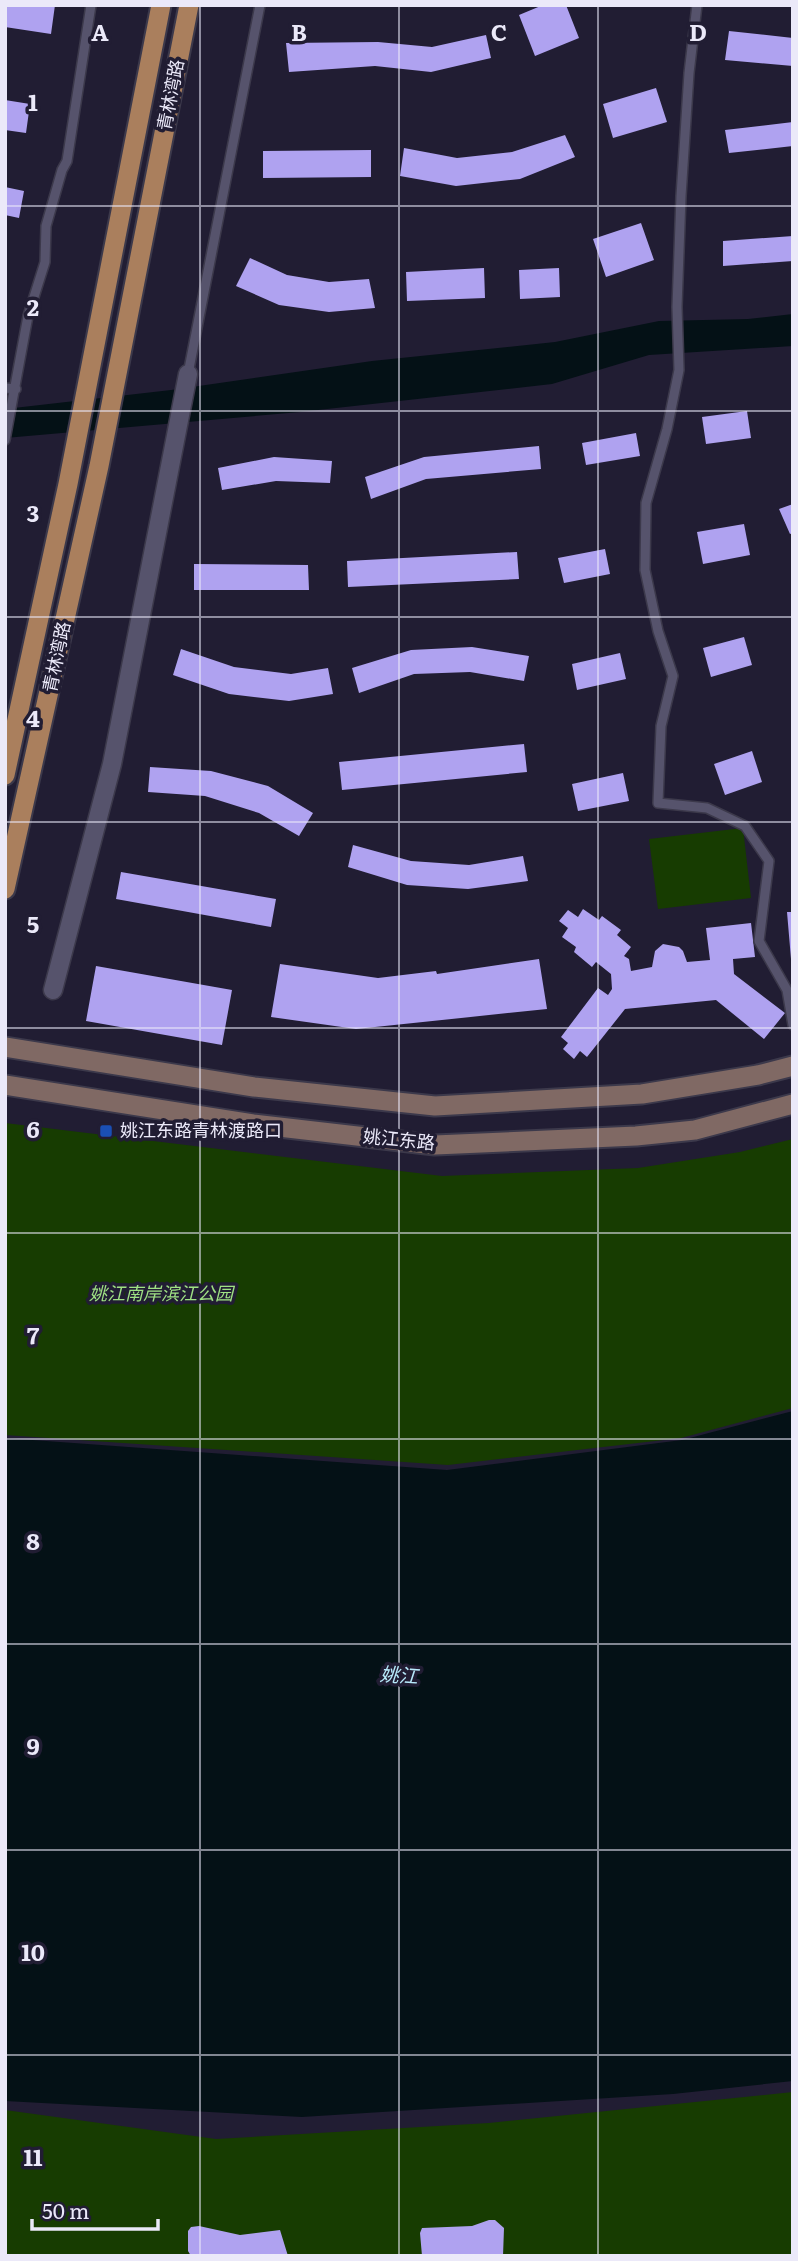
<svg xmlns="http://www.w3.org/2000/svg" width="798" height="2261" font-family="Literata,'Noto Sans SC',serif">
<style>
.green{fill:#173c01}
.water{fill:#041116}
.building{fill:#afa2f0}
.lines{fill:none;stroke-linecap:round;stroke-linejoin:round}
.service-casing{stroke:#3c394b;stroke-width:12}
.minor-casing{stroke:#3c394b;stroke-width:21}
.secondary-casing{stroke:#3c394b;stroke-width:23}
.primary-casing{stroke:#3c394b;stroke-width:23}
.service{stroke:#56536c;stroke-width:9}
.minor{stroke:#56536c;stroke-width:18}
.secondary{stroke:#806964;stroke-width:19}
.primary{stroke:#aa7f5d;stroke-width:19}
.grid{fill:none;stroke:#ebe9f9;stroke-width:2;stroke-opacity:0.55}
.transit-dot{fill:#1a4fb4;stroke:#211d33;stroke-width:2.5}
.labels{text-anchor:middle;stroke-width:7;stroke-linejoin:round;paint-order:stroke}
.street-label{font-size:18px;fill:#ebe9f9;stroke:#211d33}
.poi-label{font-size:18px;fill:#ebe9f9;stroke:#211d33;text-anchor:start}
.park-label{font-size:18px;font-style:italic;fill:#9fe184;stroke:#211d33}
.water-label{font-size:19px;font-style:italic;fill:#b8eafb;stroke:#211d33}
.grid-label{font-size:23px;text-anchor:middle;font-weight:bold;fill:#ebe9f9;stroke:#211d33;stroke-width:7;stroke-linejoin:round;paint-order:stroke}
</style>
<rect width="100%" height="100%" fill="#211d33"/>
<path class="green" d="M743 828 751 898 658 909 649 839Z
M5 1123 442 1176 638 1168 740 1152 793 1139V1408L681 1438 448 1465 5 1435Z
M793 2092V2256H5V2110L216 2139 489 2123Z"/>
<path class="water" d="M793 314V346L649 355 552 384 300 412 5 438V409L171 390 372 361 555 342 659 321 748 319Z
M793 1411V2081L673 2094 302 2117 5 2101V1438L447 1470 682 1440Z"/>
<path class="building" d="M5 5H55L51 34 5 27Z
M543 5H566L579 38 535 56 519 15Z
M729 31 793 38V66L725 60Z
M486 35 491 58 431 72 375 66 289 72 286 43 378 42 432 47Z
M656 88 667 122 613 138 603 104Z
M5 100 30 104 26 133 5 130Z
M793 122V146L729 153 725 130Z
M565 135 575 157 520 179 456 186 400 176 404 148 457 158 512 152Z
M371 150V177L263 178V151Z
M5 187 24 191 19 218 5 215Z
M641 223 654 260 606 277 593 239Z
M793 236V261L723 266V241Z
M250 258 287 275 329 282 369 279 375 308 329 312 279 305 236 286Z
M484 268 485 298 407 301 406 272Z
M559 268 560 297 520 299 519 270Z
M747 411 751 438 706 444 702 417Z
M636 433 640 456 586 465 582 443Z
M539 446 541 469 426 479 371 499 365 477 424 457Z
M274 457 332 461 330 483 276 481 222 490 218 468Z
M793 504V533L790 534 779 509Z
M744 524 750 555 703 564 697 532Z
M605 549 610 574 564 583 558 558Z
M517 552 519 579 348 587 347 561Z
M194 564 308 565 309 590H194Z
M744 637 752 665 711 677 703 648Z
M472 647 529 656 524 681 470 672 414 674 359 693 352 668 411 650Z
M181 649 234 667 291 674 328 668 333 694 289 701 229 694 173 675Z
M620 653 626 679 577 690 572 664Z
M524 744 527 772 342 790 339 762Z
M752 751 762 782 725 795 714 764Z
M150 767 211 771 268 786 313 813 299 836 259 813 205 796 148 792Z
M623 773 629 801 578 811 572 784Z
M353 845 411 861 469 865 523 856 528 881 468 889 407 885 348 867Z
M121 872 276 899 271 927 116 899Z
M583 909 599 920 602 916 621 930 617 935 631 947 624 956 629 959 631 971 652 967 655 951 663 944 679 947 683 951 687 962 710 960 706 928 751 923 755 957 733 959 734 974 785 1013 764 1039 716 1000 625 1009 587 1057 580 1051 574 1059 563 1049 568 1043 561 1037 598 988 608 995 612 989 611 974 596 962 592 967 574 952 576 947 562 937 568 928 559 921 568 910 578 917Z
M787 912H793V959H791Z
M539 959 547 1009 356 1029 271 1017 280 964 378 978 436 971 437 974Z
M96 966 232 990 222 1045 86 1021Z
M489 2220H495L504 2228 503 2256H422L420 2233 422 2228 472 2226Z
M199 2226 240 2235 280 2230 288 2256H191L188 2251V2231L191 2227Z"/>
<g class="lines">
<g class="service-casing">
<path id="service" d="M697 5 689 73 681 196 677 307 679 370 667 429 646 503 645 570 658 631 673 676 661 726 658 803 707 808 745 826 769 861 759 941 787 990 793 1025
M188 374 260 5
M5 388 16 389
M5 440 28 316 45 262 46 226 62 170 67 161 91 5"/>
</g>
<g class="minor-casing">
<path id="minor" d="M53 990 112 764 188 374"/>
</g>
<g class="secondary-casing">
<path id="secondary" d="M5 1047 254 1087 435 1106 642 1094 758 1075 793 1066
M5 1085 253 1124 435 1145 636 1136 695 1130 793 1104"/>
</g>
<g class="primary-casing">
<path id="primary" d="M5 775 68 484 161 5
M5 889 99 466 189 5"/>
</g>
<use href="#service" class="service"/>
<use href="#minor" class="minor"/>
<use href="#secondary" class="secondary"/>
<use href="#primary" class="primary"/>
</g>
<path class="grid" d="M200 5V2256M399 5V2256M598 5V2256M5 206H793M5 411H793M5 617H793M5 822H793M5 1028H793M5 1233H793M5 1439H793M5 1644H793M5 1850H793M5 2055H793"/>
<rect class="transit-dot" x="99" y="1124" width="14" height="14" rx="3.5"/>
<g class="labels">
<g class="street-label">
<text transform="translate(171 95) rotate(-79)" y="6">青林湾路</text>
<text transform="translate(57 657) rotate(-78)" y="6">青林湾路</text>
<text transform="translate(399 1140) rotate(6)" y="6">姚江东路</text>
</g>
<g class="poi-label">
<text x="120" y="1137">姚江东路青林渡路口</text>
</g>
<g class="park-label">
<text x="161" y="1300">姚江南岸滨江公园</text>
</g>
<g class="water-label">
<text transform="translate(399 1675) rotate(4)" y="7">姚江</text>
</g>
</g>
<g class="grid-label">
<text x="100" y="41">A</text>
<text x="299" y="41">B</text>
<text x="499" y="41">C</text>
<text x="698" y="41">D</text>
<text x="33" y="111">1</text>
<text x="33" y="316">2</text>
<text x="33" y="522">3</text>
<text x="33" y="727">4</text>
<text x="33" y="933">5</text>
<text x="33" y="1138">6</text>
<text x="33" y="1344">7</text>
<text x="33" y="1550">8</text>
<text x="33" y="1755">9</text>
<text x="33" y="1961">10</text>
<text x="33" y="2166">11</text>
</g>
<rect width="798" height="2261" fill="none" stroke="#ebe9f9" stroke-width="14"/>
<path d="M32 2219v10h126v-10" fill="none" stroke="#ebe9f9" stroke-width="3.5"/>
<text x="42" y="2219" font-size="21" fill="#ebe9f9" stroke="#211d33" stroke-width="5" paint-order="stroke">50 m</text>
</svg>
